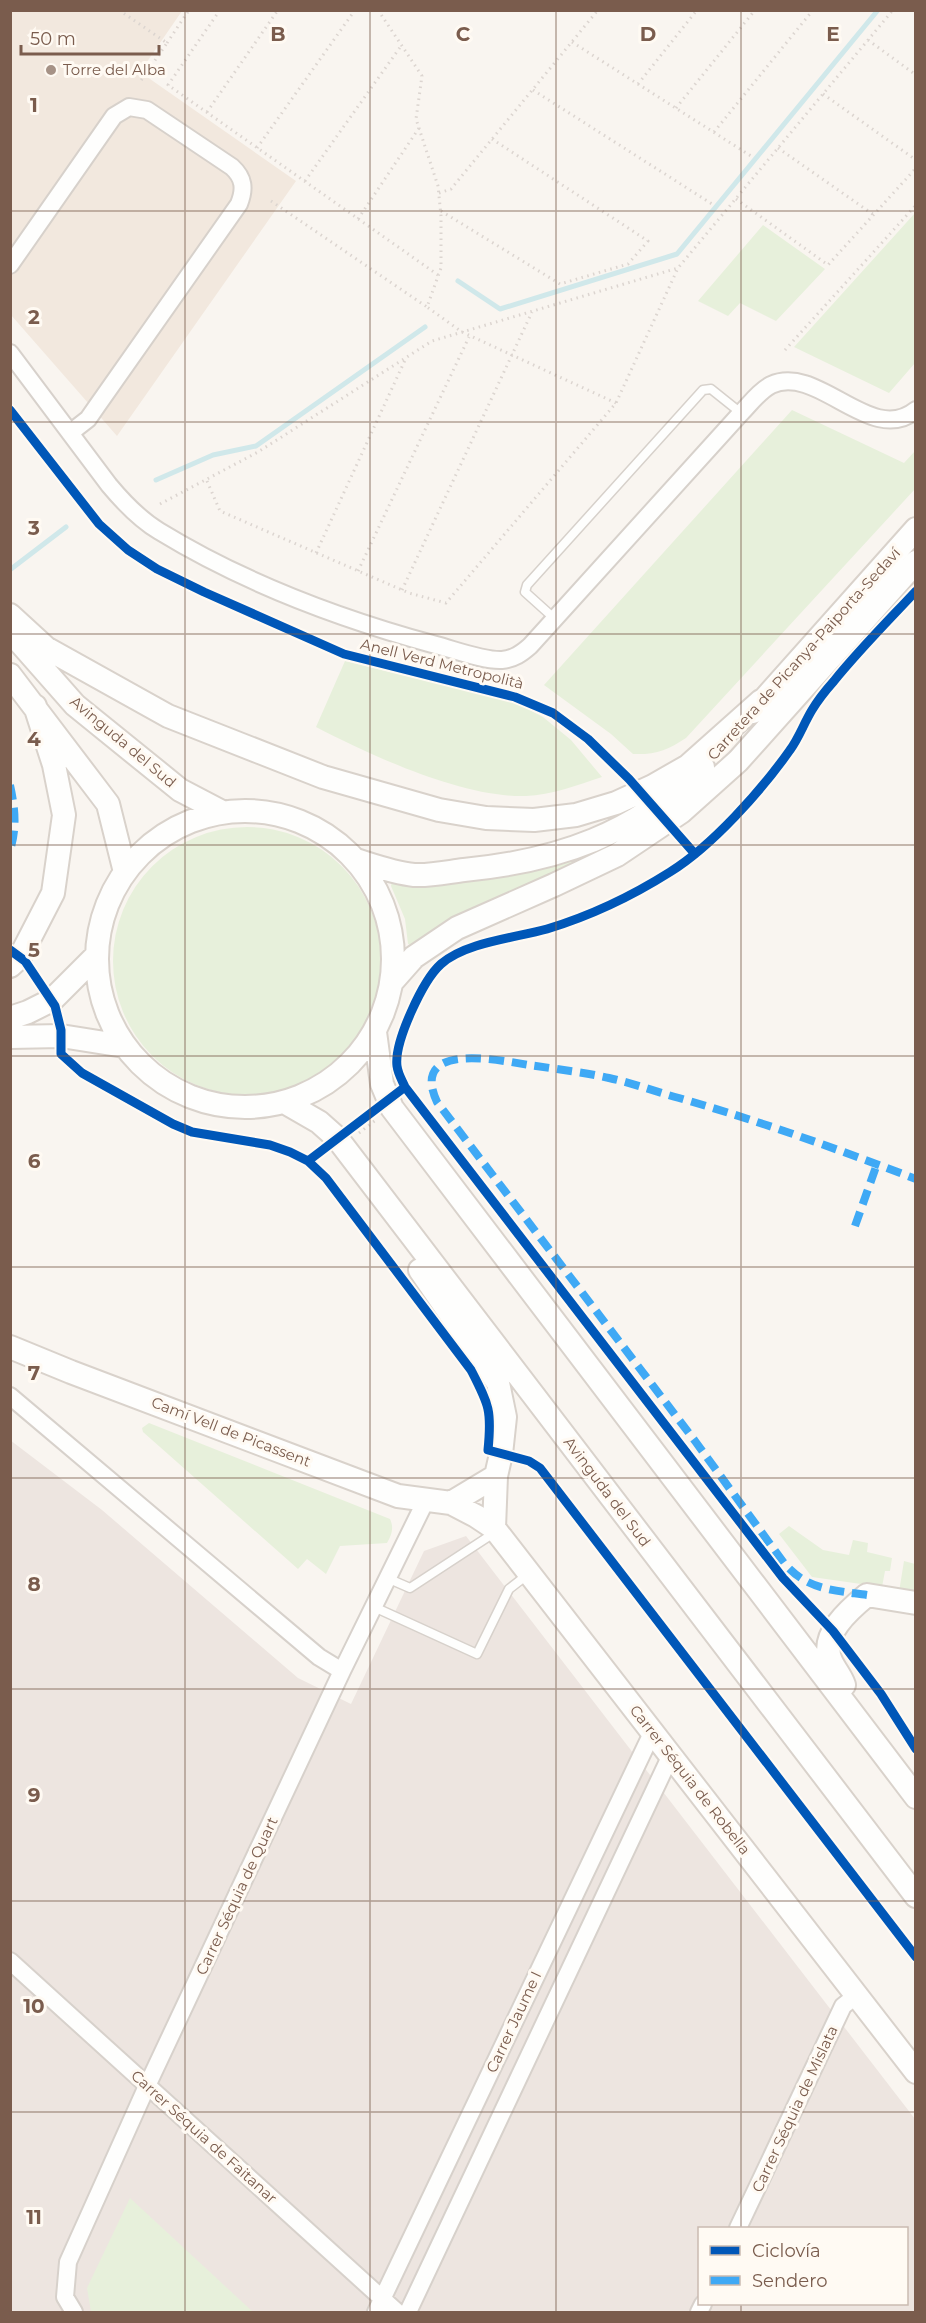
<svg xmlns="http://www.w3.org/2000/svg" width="926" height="2323" font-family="Montserrat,sans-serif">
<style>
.residential{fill:#f2e8de}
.industrial{fill:#ede5e0;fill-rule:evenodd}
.green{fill:#e7f0db}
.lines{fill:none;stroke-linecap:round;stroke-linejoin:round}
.stream{stroke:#d0e8ea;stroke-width:5}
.lane-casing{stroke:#d7d1cb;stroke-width:11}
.street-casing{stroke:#d7d1cb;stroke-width:20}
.secondary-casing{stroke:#d9d2cb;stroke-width:26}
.path{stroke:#dcd5d0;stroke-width:3;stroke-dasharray:1.5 4.5;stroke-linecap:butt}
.lane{stroke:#fefefd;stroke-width:8}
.street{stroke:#fefefd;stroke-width:16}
.secondary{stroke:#fefefd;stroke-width:22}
.quiet{stroke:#3fa9f5;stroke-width:8;stroke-dasharray:15 8;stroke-linecap:butt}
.cycleway-casing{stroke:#fffaf3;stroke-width:13}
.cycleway{stroke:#0057b8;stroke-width:9}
.grid{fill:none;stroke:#7a5c4d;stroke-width:1.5;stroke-opacity:0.55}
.poi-dot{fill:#a69286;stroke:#fffaf3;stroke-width:2}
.labels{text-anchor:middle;stroke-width:6;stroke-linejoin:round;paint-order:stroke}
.poi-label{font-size:15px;fill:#7a5c4d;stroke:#fffaf3;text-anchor:start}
.street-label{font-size:15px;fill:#7a5c4d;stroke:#fffaf3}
.grid-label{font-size:20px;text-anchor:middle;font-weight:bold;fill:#7a5c4d;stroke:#fffaf3;stroke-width:6;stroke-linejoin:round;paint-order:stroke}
</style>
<rect width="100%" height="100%" fill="#f9f5f0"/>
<path class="residential" d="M10 11H182L140 72 296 181 117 436 11 315Z"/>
<path class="industrial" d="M10 1440 102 1510 298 1678 351 1704 424 1551 466 1536 915 2119V2312H11ZM700 2228H906V2304H700Z"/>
<path class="green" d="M915 213V363L889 393 794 347Z
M763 225 825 269 776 321 740 303 728 316 698 301Z
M792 410 904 463 915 451V489L686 738C668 750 655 755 633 754L611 734 544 685Z
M345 661 516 703 543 717 571 740 602 777C578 785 551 795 526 796 463 798 372 756 316 727Z
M113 961a134 134 0 1 1 268 0a134 134 0 1 1-268 0Z
M635 831 615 844 413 946 408 944 405 919 391 886 392 881C446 882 501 881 553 865 581 857 608 843 635 831Z
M149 1423 390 1519C394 1528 392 1534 387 1543L340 1546 326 1574 307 1559 298 1569 143 1432 142 1428Z
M789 1526 823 1550 849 1555 853 1540 868 1543 867 1552 892 1558 890 1571H885L882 1587 812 1577 779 1534Z
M904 1561 915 1564V1596L899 1592Z
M130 2198 253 2312H91L87 2288Z"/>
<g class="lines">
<path class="stream" d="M458 281 500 309 677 254 878 10
M156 480 213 455 256 446 425 327
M11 569 66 527"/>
<g class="lane-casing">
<path id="lane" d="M555 619 525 592 527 585 703 390 711 389 741 413
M387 1578 410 1588 494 1533
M374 1607 477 1654 509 1589 527 1575"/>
</g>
<g class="street-casing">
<path id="street" d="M10 265 114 116 129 107 147 110 232 167C244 178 245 189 239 204L97 406 88 419 70 433
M10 353 109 485C124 503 139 519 159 531 244 583 340 619 436 645 455 650 484 661 502 660 514 659 522 653 530 646L741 413C750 404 759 391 771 385 818 363 871 447 916 410
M10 1396 319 1657 342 1671
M10 1961 397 2312
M738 2228 843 2006 857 1995
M74 2312 65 2297 68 2262 147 2086 342 1671 426 1500
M376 2312 653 1731
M408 2312 671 1755
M699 2312 703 2304"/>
</g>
<g class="secondary-casing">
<path id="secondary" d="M10 615 46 648 168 716 323 777 439 810 486 818 534 820 576 815 616 803 653 786 688 766 761 701
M16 638 75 705 180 790 222 812
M10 675 108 804 125 872
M753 712 916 529
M97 959a148 148 0 1 1 296 0a148 148 0 1 1-296 0Z
M356 860C375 866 394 873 414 875 430 876 448 872 464 870 558 861 635 834 703 767
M10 966 20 957 53 893 64 815 54 765 35 706
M391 983 414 957 457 928 554 885 617 855 681 812 738 761 916 562
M10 1018 28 1012 52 1000 97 955
M375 1032 382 1084 392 1108 916 1797
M10 1037 61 1036 124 1046
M286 1103 319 1122 337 1138 916 1896
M420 1270 498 1383 505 1417 501 1454 496 1476 451 1503
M10 1347 71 1372 398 1496 451 1503 476 1516 494 1528 916 2072
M494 1528 496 1476
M844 1685C841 1676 835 1670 831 1661 819 1635 850 1609 867 1595L916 1603"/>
</g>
<path class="path" d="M119 10 167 43 140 82
M220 10 168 85 438 275
M378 10 422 76 416 119 438 186 441 216V268L427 307 462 332 616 403
M868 40 916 75
M572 42 751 156
M167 43 189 10
M638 84 697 10
M533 90 712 204
M823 94 916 160
M676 108 755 10
M207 112 278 10
M714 132 813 10
M257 148 355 10
M778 148 874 215
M305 181 401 46
M439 193 451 189 598 10
M736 199 828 265 916 168
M271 201 427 307
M441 211 560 284 628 264 648 241 492 139
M358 219 419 128
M785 350 916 205
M207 481 220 511 409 593 446 603 616 403 678 268
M160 504 258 452 432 341 678 268 893 10
M316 553 406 358
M358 571 469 337
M402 590 532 312
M359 1133 377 1119"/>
<use href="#lane" class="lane"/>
<use href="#street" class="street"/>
<use href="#secondary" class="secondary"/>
<path class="quiet" d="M10 785C15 808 17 828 10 850
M855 1226 877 1164
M867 1595C833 1590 807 1590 784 1563L695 1441 437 1102C409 1041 498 1060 529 1065 555 1069 583 1072 609 1078 633 1083 656 1092 679 1098 760 1121 837 1149 916 1179"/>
<g class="cycleway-casing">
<path id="cycleway" d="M10 410 99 524 128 550 157 569 204 592 344 654 515 697 553 713 588 739 629 779 695 854
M916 591C888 621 859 650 834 681 826 690 818 700 812 710 804 723 799 738 790 750 761 791 712 846 670 872 632 896 590 916 547 929 515 938 466 942 441 964 423 980 394 1042 397 1066 398 1074 402 1080 405 1087L783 1578 833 1631 881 1694 916 1749
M10 950 25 961 55 1006 61 1030V1054L82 1073 173 1124 192 1132 270 1145 290 1152 308 1161 326 1178 471 1370C489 1405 492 1410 488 1450L529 1461 540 1468 916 1957
M308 1161 405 1087"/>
</g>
<use href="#cycleway" class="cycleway"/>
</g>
<path class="grid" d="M185 10V2312M370 10V2312M556 10V2312M741 10V2228M10 211H916M10 422H916M10 634H916M10 845H916M10 1056H916M10 1267H916M10 1478H916M10 1689H916M10 1901H916M10 2112H916M741 2304V2312"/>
<circle class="poi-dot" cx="51" cy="70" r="6"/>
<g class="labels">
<g class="poi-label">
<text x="63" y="75">Torre del Alba</text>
</g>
<g class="street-label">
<text transform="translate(804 654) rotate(-48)" y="5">Carretera de Picanya-Paiporta-Sedaví</text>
<text transform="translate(442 664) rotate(14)" y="5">Anell Verd Metropolità</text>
<text transform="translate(123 742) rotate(40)" y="5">Avinguda del Sud</text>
<text transform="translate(231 1432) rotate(21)" y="5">Camí Vell de Picassent</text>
<text transform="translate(607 1492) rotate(53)" y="5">Avinguda del Sud</text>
<text transform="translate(690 1780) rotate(52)" y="5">Carrer Séquia de Robella</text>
<text transform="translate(237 1896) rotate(-65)" y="5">Carrer Séquia de Quart</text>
<text transform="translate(514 2022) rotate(-65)" y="5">Carrer Jaume I</text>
<text transform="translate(795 2109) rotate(-65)" y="5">Carrer Séquia de Mislata</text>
<text transform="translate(204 2137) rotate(42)" y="5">Carrer Séquia de Faitanar</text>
</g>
</g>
<g class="grid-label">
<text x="278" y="41">B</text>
<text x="463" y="41">C</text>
<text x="648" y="41">D</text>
<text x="833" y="41">E</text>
<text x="34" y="112">1</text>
<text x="34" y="324">2</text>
<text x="34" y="535">3</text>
<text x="34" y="746">4</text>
<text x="34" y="957">5</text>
<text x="34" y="1168">6</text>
<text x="34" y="1380">7</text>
<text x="34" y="1591">8</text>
<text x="34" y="1802">9</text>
<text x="34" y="2013">10</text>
<text x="34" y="2224">11</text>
</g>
<rect width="926" height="2323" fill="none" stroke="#7a5c4d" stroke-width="24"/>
<rect x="698" y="2227" width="210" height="78" fill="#fffaf3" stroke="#cabbb1" stroke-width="1.5"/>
<rect x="710" y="2246" width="30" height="9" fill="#0057b8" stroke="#cabbb1" stroke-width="1.5"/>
<text x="752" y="2257" font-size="18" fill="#7a5c4d">Ciclovía</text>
<rect x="710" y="2276" width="30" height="9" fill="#3fa9f5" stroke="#cabbb1" stroke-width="1.5"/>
<text x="752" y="2287" font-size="18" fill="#7a5c4d">Sendero</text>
<path d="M21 45v9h138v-9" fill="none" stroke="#7a5c4d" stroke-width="3"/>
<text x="30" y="45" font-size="18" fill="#7a5c4d" stroke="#fffaf3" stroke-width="4.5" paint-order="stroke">50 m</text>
</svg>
